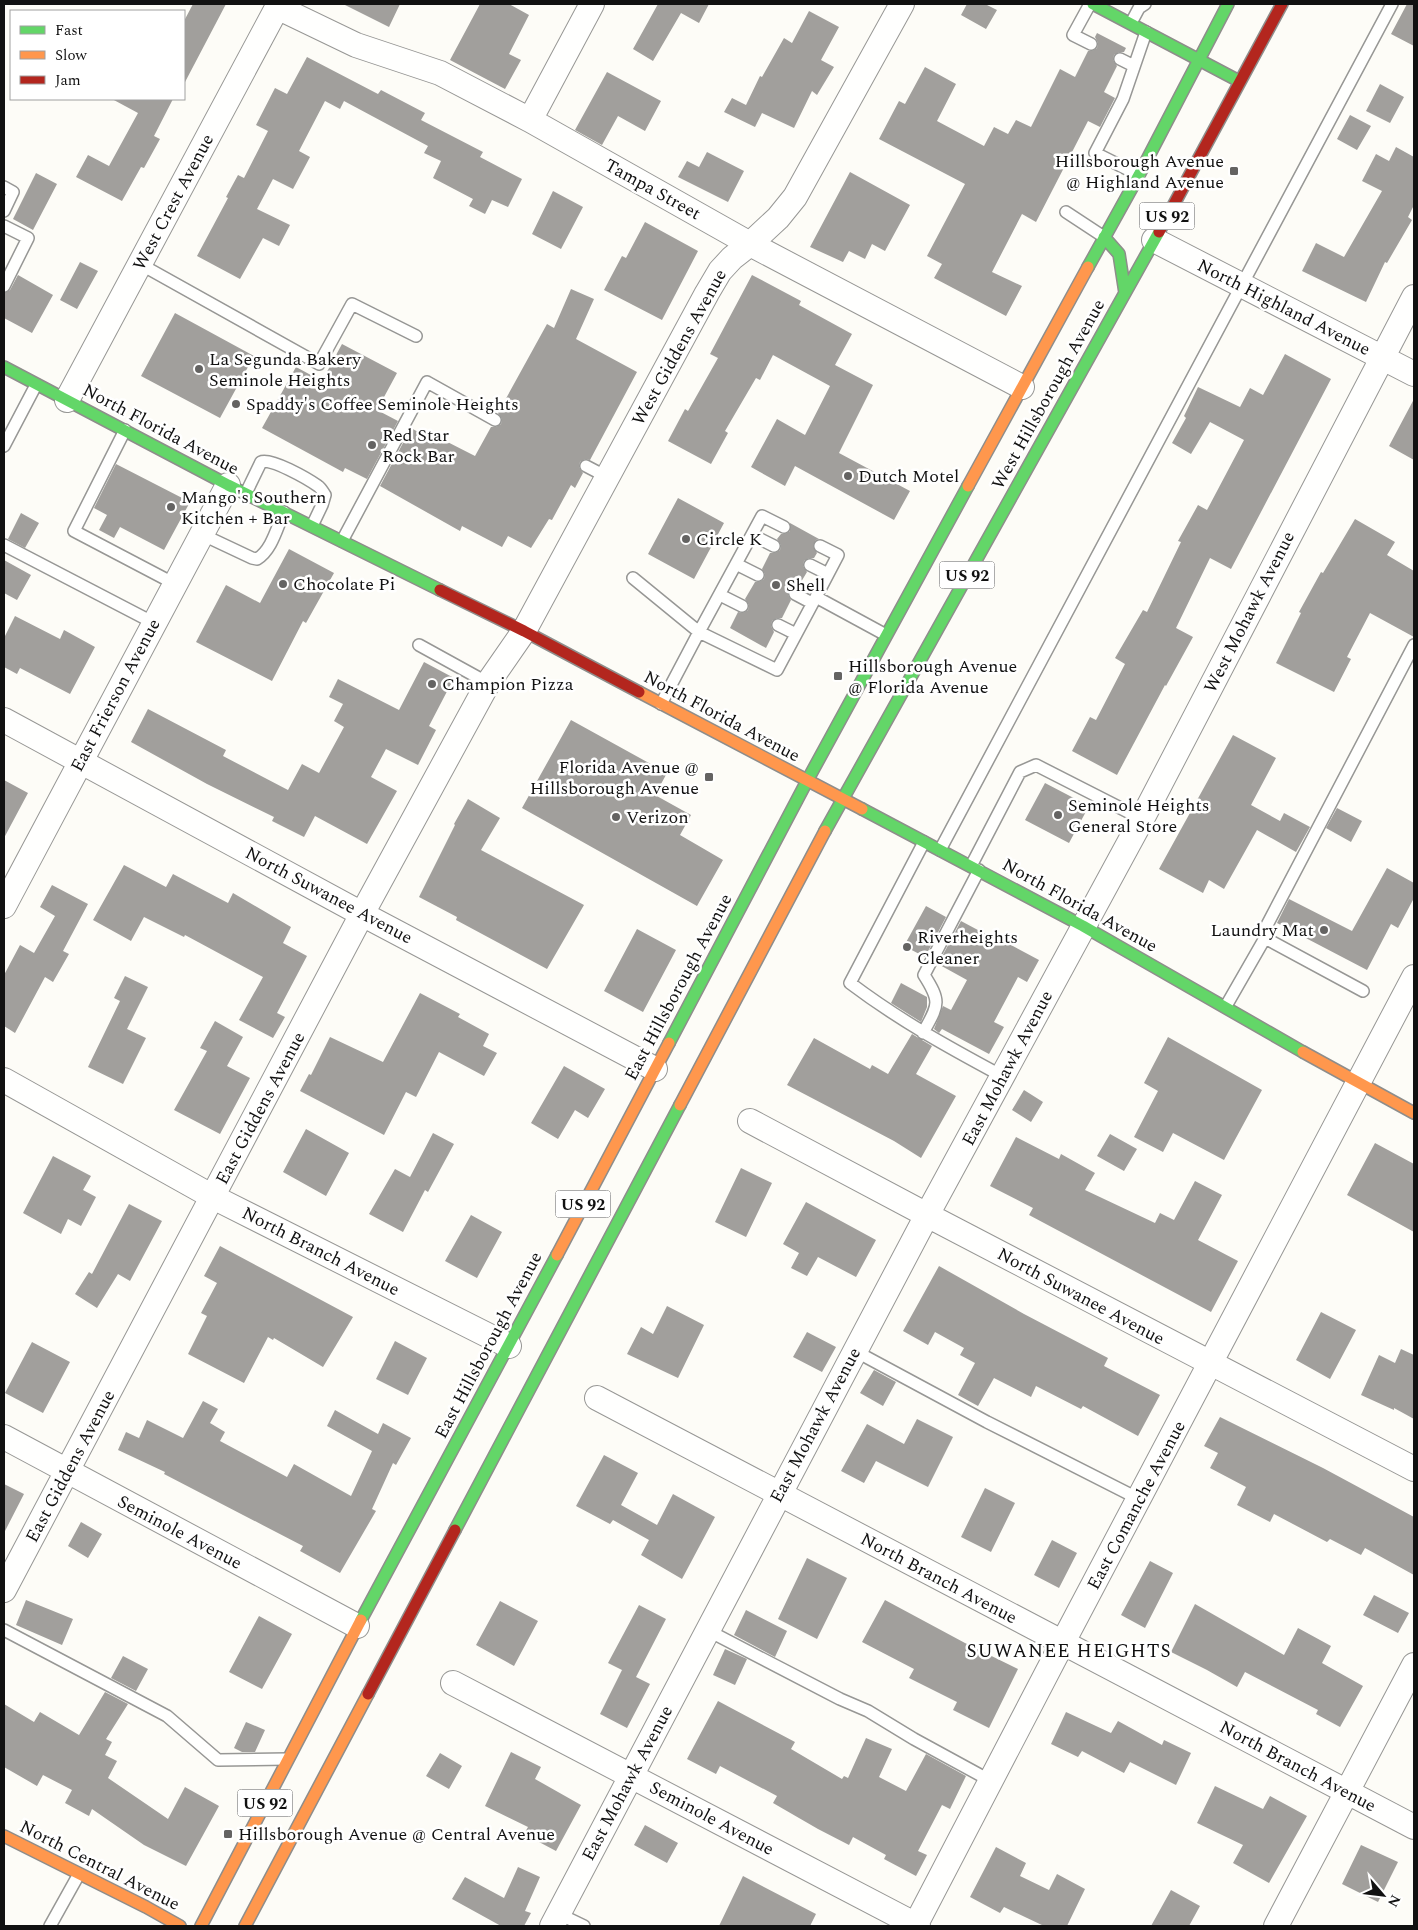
<svg xmlns="http://www.w3.org/2000/svg" width="1418" height="1930" font-family="Spectral,serif">
<style>
.building{fill:#a19f9c}
.lines{fill:none;stroke-linecap:round;stroke-linejoin:round}
.lane-casing{stroke:#979795;stroke-width:14}
.street-casing{stroke:#979795;stroke-width:26}
.fast-casing{stroke:#8e8d8b;stroke-width:14}
.slow-casing{stroke:#8e8d8b;stroke-width:14}
.jam-casing{stroke:#8e8d8b;stroke-width:14}
.lane{stroke:#fffffe;stroke-width:11}
.street{stroke:#fffffe;stroke-width:24}
.fast{stroke:#63d668;stroke-width:11}
.slow{stroke:#ff974d;stroke-width:11}
.jam{stroke:#b3261e;stroke-width:11}
.poi-dot{fill:#646362;stroke:#fff;stroke-width:2}
.labels{text-anchor:middle;stroke-width:5;stroke-linejoin:round;paint-order:stroke}
.shield{fill:#fff;stroke:#585858;stroke-width:1}
.shield-label{font-size:16px;font-weight:bold;fill:#111}
.poi-label{font-size:18px;fill:#111;stroke:#fff;text-anchor:start}
.street-label{font-size:18px;fill:#111;stroke:#fff}
.neighbourhood-label{font-size:19px;letter-spacing:1px;fill:#111;stroke:#fff}
</style>
<rect width="100%" height="100%" fill="#fdfcf7"/>
<path class="building" d="M193 4H226L184 84V21Z
M343 4H400L389 27Z
M480 4H509L529 15 509 54 521 60 505 89 450 60Z
M658 4H709L699 23 681 13 653 61 633 49Z
M967 4H985L997 10 986 29 961 15Z
M1407 4H1414V46L1391 34Z
M809 11 839 27 821 60 834 67 817 95 812 91 794 128 762 113 755 127 724 112 732 98 746 105 760 76 762 77 784 38 792 43Z
M1097 33 1126 48 1124 52H1119L1114 55 1113 60 1117 66 1104 92 1115 98 1100 127 1088 121 1036 222 1022 214 992 272 1022 286 1006 316 934 278 942 264 927 256 965 184 879 139 899 101 905 104 925 67 956 84 937 121 984 146 994 127 1008 134 1016 120 1031 127 1060 69 1075 77 1088 51H1092L1097 48 1098 43 1095 37Z
M307 57 378 94 381 90 425 113 421 120 483 152 480 157 522 179 508 207 492 200 485 214 469 206 473 199 433 178 441 161 424 153 428 146 344 101 340 109 325 101 299 151 310 157 293 189 273 179 257 209 290 225 279 246 263 238 240 279 197 256 228 198 226 197 238 175 244 178 268 131 256 125 275 88 287 94Z
M607 72 661 101 645 131 618 116 602 145 575 130Z
M1380 84 1404 97 1390 123 1366 111Z
M112 99H173L154 136 160 139 144 168 141 167 122 201 76 177 88 155 109 166 138 113Z
M1350 115 1371 126 1357 150 1337 139Z
M1396 147 1414 157V205L1408 217 1412 220 1387 263 1385 262 1366 302 1302 271 1316 243 1344 257 1382 191 1362 181 1376 154 1389 161Z
M707 152 744 171 728 202 678 177 687 161 699 167Z
M850 172 910 205 885 251 872 244 865 259 849 251 843 262 810 247Z
M36 173 57 184 33 230 13 219Z
M553 191 583 207 561 249 532 234Z
M645 222 698 251 662 320 604 290 622 256 626 258Z
M80 262 98 271 77 309 60 300Z
M18 275 53 295 32 333 4 318V293L10 290Z
M752 275 801 301 799 305 852 334 835 365 873 385 839 453 910 491 894 520 795 466 785 486 751 467 777 419 805 435 830 386 773 355 760 380 756 378 725 431 728 433 711 464 668 441 685 409 688 411 718 358 710 354Z
M571 289 594 299 576 339 637 372 590 460 585 459 580 462 579 467 583 473 575 488 571 485 552 520 549 519 531 548 508 536 502 547 462 526 460 531 380 486 411 428 420 433 422 429 475 456 491 427H496L501 424 502 419 498 413 547 324 554 328Z
M175 313 254 356 220 418 141 376Z
M342 344 397 373 377 410 398 421 367 479 345 468 343 472 262 428 296 367 322 381Z
M1285 354 1331 379 1231 569 1210 558 1176 628 1193 637 1166 686 1165 685 1117 775 1072 751 1090 717 1096 720 1125 664 1115 658 1143 610 1147 612 1181 542 1178 541 1198 505 1207 510 1244 440 1210 422 1191 454 1172 443 1186 418 1184 416 1198 387 1240 407 1250 388 1263 395Z
M1414 399V460L1389 446Z
M116 464 190 502 164 550 120 527 114 538 99 530 107 515 94 508Z
M678 498 724 523 694 579 648 554Z
M21 513 39 523 25 548 8 539Z
M1355 519 1395 542 1387 555 1414 571V637L1370 613 1347 657 1351 659 1334 692 1276 663 1301 613 1299 612 1321 572 1323 573Z
M790 523 819 539 816 540 813 546 817 553 814 558H809L804 561 803 566 807 572 798 587H794L789 590 788 595 791 600 782 618H777L772 621 771 626 774 632 766 648 730 628 738 612 743 613 748 610 749 605 745 599 755 582H759L764 579 765 574 762 569 770 553H775L780 550 781 545 777 539 781 534H785L790 531Z
M289 549 334 573 306 623 303 621 272 681 196 642 226 585 260 603Z
M4 560 31 575 17 600 4 593Z
M15 616 60 639 64 630 95 647 70 694 20 668 17 674 4 667V638Z
M424 662 454 678 429 726 436 730 418 765 386 749 371 777 397 791 367 844 315 816 304 837 272 821 274 817 207 784 131 742 148 709 226 750 223 756 288 790 302 764 319 773 344 727 334 721 343 704 329 697 338 679 399 710Z
M571 720 667 773 655 795 691 815 680 835 723 860 697 906 522 808Z
M1233 735 1276 758 1251 805 1280 821 1284 813 1310 827 1296 852 1257 830 1224 889 1209 880 1203 893 1159 869Z
M4 780 28 793 4 838Z
M1045 783 1089 806 1069 843 1025 820Z
M468 799 500 818 481 850 584 905 547 969 456 920 457 917 419 897 455 825 454 824Z
M1337 808 1362 821 1351 842 1326 828Z
M124 865 166 887 173 874 228 903 233 893 291 927 283 943 307 956 277 1013 285 1017 273 1038 239 1020 263 977 185 935 184 937 144 917 131 941 93 920Z
M1387 868 1414 883V898L1398 928 1391 924 1367 970 1277 923 1289 899 1352 931Z
M52 885 88 904 63 951 69 954 53 982 45 977 15 1033 4 1026V975L20 945 34 953 55 916 40 907Z
M926 906 946 917 925 957 904 946Z
M961 921 991 937 992 935 1039 960 1027 982 1018 977 994 1022 1004 1027 989 1054 942 1029 939 1033 934 1029 943 1006 951 1010 967 980 938 964Z
M637 929 676 950 643 1012 604 991Z
M125 976 148 987 127 1029 146 1038 123 1084 88 1067 120 1001 114 998Z
M901 983 927 997V1007L921 1022 891 1003Z
M420 993 460 1014 458 1017 489 1034 483 1046 497 1053 484 1076 439 1052 416 1097 406 1092 384 1135 300 1091 309 1074 311 1075 330 1037 383 1062Z
M215 1021 243 1037 227 1066 250 1078 220 1134 174 1110 207 1051 200 1048Z
M912 1034 932 1046 916 1074 956 1096 921 1158 894 1141 787 1085 814 1038 870 1069 872 1065 888 1074Z
M1168 1037 1262 1090 1224 1160 1173 1133 1163 1152 1134 1137 1158 1091 1144 1083Z
M564 1066 605 1089 588 1118 575 1110 558 1139 531 1123Z
M1024 1090 1043 1102 1031 1122 1012 1110Z
M306 1129 349 1153 326 1196 283 1172Z
M433 1133 454 1144 428 1192 425 1190 403 1232 369 1214 395 1169 410 1177Z
M1110 1134 1137 1149 1124 1171 1097 1156Z
M1016 1137 1059 1159 1061 1154 1095 1173 1085 1190 1155 1223 1160 1213 1174 1220 1195 1181 1222 1195 1198 1240 1238 1261 1211 1312 1029 1215 1033 1208 990 1186Z
M1375 1143 1414 1164V1232L1347 1195Z
M53 1156 91 1176 83 1190 96 1197 81 1226 68 1219 61 1234 23 1213Z
M741 1168 772 1183 746 1237 715 1222Z
M806 1202 876 1240 856 1277 818 1257 807 1276 791 1268 799 1253 783 1244Z
M129 1204 162 1221 130 1281 118 1274 97 1308 75 1294 89 1272 92 1274Z
M471 1215 502 1232 477 1278 445 1261Z
M220 1246 353 1317 323 1367 274 1338 273 1340 268 1337 244 1383 188 1354 207 1316 201 1313 217 1283 204 1276Z
M939 1266 1024 1314 1108 1358 1104 1366 1160 1395 1138 1436 1083 1406 1081 1409 1036 1386 1031 1397 994 1378 978 1406 958 1395 975 1363 960 1355 964 1348 935 1332 928 1345 903 1331Z
M667 1306 704 1325 678 1378 627 1354 641 1327 653 1334Z
M1321 1312 1356 1330 1330 1379 1296 1360Z
M807 1332 836 1347 822 1372 793 1357Z
M395 1341 427 1358 408 1395 376 1379Z
M32 1342 70 1362 43 1413 5 1393Z
M1401 1349 1414 1355V1419L1394 1408V1410L1361 1395 1379 1355 1395 1363Z
M874 1370 896 1382 883 1406 860 1393Z
M203 1401 218 1409 210 1423 225 1432 220 1441 287 1477 294 1464 351 1496 372 1451 327 1426 335 1410 378 1434 383 1423 411 1438 396 1465 393 1463 372 1509 376 1511 340 1573 300 1551 303 1546 164 1474 165 1472 118 1450 126 1432 139 1438 147 1420 183 1438Z
M1220 1417 1323 1468 1414 1517V1575L1365 1548 1361 1555 1330 1539 1327 1542 1274 1514 1270 1522 1237 1505 1246 1487 1210 1468 1218 1453 1204 1446Z
M917 1419 953 1437 928 1487 876 1461 864 1483 841 1471 867 1424 904 1444Z
M604 1455 638 1473 621 1505 657 1525 673 1494 715 1517 682 1579 641 1555 649 1540 613 1520 610 1524 576 1506Z
M4 1484 24 1494 4 1533Z
M985 1488 1015 1503 991 1552 961 1537Z
M81 1522 102 1534 88 1558 68 1546Z
M1052 1540 1077 1553 1059 1588 1034 1575Z
M807 1558 847 1578 817 1639 778 1619Z
M1150 1561 1173 1573 1145 1628 1121 1615Z
M1374 1595 1409 1613 1398 1633 1363 1615Z
M26 1600 73 1619 62 1645 16 1625Z
M885 1600 965 1643 1018 1669 989 1728 953 1710 957 1702 909 1678 914 1669 862 1642Z
M500 1601 538 1621 514 1666 476 1645Z
M1195 1604 1284 1655 1298 1628 1331 1646 1322 1663 1363 1686 1340 1727 1316 1714 1318 1710 1245 1672 1237 1687 1207 1670 1171 1652Z
M639 1605 666 1619 636 1677 608 1663Z
M746 1610 787 1631 775 1657 734 1635Z
M259 1616 292 1634 262 1689 229 1672Z
M725 1649 747 1659 735 1685 713 1675Z
M123 1656 148 1669 136 1691 111 1678Z
M622 1670 650 1684 627 1728 600 1714Z
M105 1692 128 1704 106 1739 112 1742 105 1755 117 1761 108 1778 168 1819 185 1787 219 1806 186 1866 144 1845 92 1809 89 1816 65 1803 72 1790 43 1775 37 1786 4 1767V1704L34 1722 40 1712 79 1735Z
M718 1701 795 1742 791 1749 842 1779 844 1776 848 1778 866 1738 892 1749 879 1777 906 1791 926 1754 966 1776 950 1809 942 1805 918 1851 927 1855 916 1876 884 1859 886 1855 853 1837 849 1845 818 1829 773 1803 777 1796 720 1766 716 1774 687 1759Z
M1066 1712 1111 1733 1118 1721 1162 1745 1164 1740 1191 1753 1176 1785 1130 1762 1124 1773 1082 1751 1078 1757 1051 1744Z
M246 1722 265 1730 255 1752H242L234 1748Z
M511 1752 541 1767 535 1779 581 1805 556 1851 524 1834 528 1827 485 1806Z
M440 1753 462 1766 449 1789 426 1776Z
M1215 1786 1263 1809 1270 1796 1307 1816 1269 1883 1233 1863 1243 1845 1197 1823Z
M645 1825 678 1843 667 1863 634 1845Z
M1361 1845 1398 1862 1378 1902 1342 1884Z
M996 1847 1026 1863 1020 1876 1049 1890 1057 1874 1085 1889 1067 1926H1044L1004 1907 1000 1913 970 1897Z
M518 1867 540 1877 525 1911 531 1913 524 1926H501L452 1899 465 1877 504 1898Z
M743 1876 816 1914 810 1926H719Z
M1171 1890 1200 1906 1189 1926H1151Z"/>
<g class="lines">
<g class="lane-casing">
<path id="lane" d="M1090 4 1073 35 1091 44
M1131 23 1139 8 1145 4
M1120 59 1134 66
M1139 175 1095 153 1123 99 1146 32
M4 187 13 192 4 211
M1066 212 1104 237
M4 226 28 238 4 286
M140 264 319 364 352 304 416 336
M125 430 74 531 175 584
M4 446 36 385
M586 466 607 477
M246 493 261 462C270 457 308 479 318 486 321 488 323 492 325 495L322 505 312 526
M201 534 252 558 257 559C272 550 277 527 284 512
M752 535 774 546
M342 541 427 382 495 420
M4 545 154 623
M736 564 758 575
M810 565 828 574
M633 578 699 632 762 516 784 527
M795 594 812 603
M720 595 742 606
M816 597 838 555 820 546
M778 625 796 634
M419 645 488 683
M661 704 699 632 777 670 816 597 886 635
M924 842 850 983C899 1020 948 1047 1002 1076
M940 850 1392 4
M971 866 1020 772 1036 765 1142 819
M1265 938 1266 927 1414 645
M1226 1006 1265 938 1363 991
M923 1033C938 1005 942 1003 924 975L979 870
M855 1351 987 1422 1139 1499
M4 1630 167 1716 218 1760 287 1759
M707 1630 840 1699 868 1711 914 1739 991 1781
M559 1914 584 1926
M50 1926 79 1874"/>
</g>
<g class="street-casing">
<path id="street" d="M277 7 356 45 440 73 530 120 750 244 1022 387
M530 120 592 4
M1154 240 1414 374
M67 400 279 4
M4 720 362 914 655 1069
M4 906 228 485
M4 1080 213 1197 509 1346
M750 1121 927 1215 1414 1469
M597 1398 1414 1827
M4 1437 357 1626
M4 1590 362 914 488 683 524 631 707 293 720 271 732 258 750 244 778 218 795 197 902 4
M453 1683 918 1926
M552 1926 927 1215 1142 819 1414 297
M915 1926 1063 1642 1414 977
M1276 1926 1414 1665"/>
</g>
<g class="fast-casing">
<path id="fast" d="M1093 4 1239 81
M1104 237 1119 254 1125 293
M1088 267 1139 175 1228 4
M4 367 228 485 440 590
M862 809 1083 926 1303 1052
M825 831 1159 232
M669 1043 807 781 968 486
M455 1530 680 1105
M361 1620 557 1255"/>
</g>
<g class="slow-casing">
<path id="slow" d="M968 486 1088 267
M639 692 862 809
M1303 1052 1414 1113
M680 1105 825 831
M557 1255 669 1043
M4 1836 146 1907 180 1926
M201 1926 361 1620
M245 1926 368 1694"/>
</g>
<g class="jam-casing">
<path id="jam" d="M1159 232 1282 4
M440 590 524 631 639 692
M368 1694 455 1530"/>
</g>
<use href="#lane" class="lane"/>
<use href="#street" class="street"/>
<use href="#fast" class="fast"/>
<use href="#slow" class="slow"/>
<use href="#jam" class="jam"/>
</g>
<g class="poi-dot">
<rect x="1229" y="166" width="10" height="10" rx="2.5"/>
<circle cx="199" cy="369" r="5"/>
<circle cx="236" cy="404" r="5"/>
<circle cx="372" cy="445" r="5"/>
<circle cx="848" cy="476" r="5"/>
<circle cx="171" cy="507" r="5"/>
<circle cx="686" cy="539" r="5"/>
<circle cx="283" cy="584" r="5"/>
<circle cx="776" cy="585" r="5"/>
<rect x="833" y="671" width="10" height="10" rx="2.5"/>
<circle cx="432" cy="684" r="5"/>
<rect x="704" y="772" width="10" height="10" rx="2.5"/>
<circle cx="1058" cy="815" r="5"/>
<circle cx="616" cy="817" r="5"/>
<circle cx="1324" cy="930" r="5"/>
<circle cx="907" cy="947" r="5"/>
<rect x="223" y="1829" width="10" height="10" rx="2.5"/>
</g>
<g class="labels">
<g class="shield">
<rect x="1139.5" y="202.5" width="55" height="27" rx="4"/>
<rect x="939.5" y="561.5" width="55" height="27" rx="4"/>
<rect x="555.5" y="1190.5" width="55" height="27" rx="4"/>
<rect x="237.5" y="1789.5" width="55" height="27" rx="4"/>
</g>
<g class="shield-label">
<text x="1167" y="222">US 92</text>
<text x="967" y="581">US 92</text>
<text x="583" y="1210">US 92</text>
<text x="265" y="1809">US 92</text>
</g>
<g class="poi-label">
<text x="1224" y="167" text-anchor="end">Hillsborough Avenue<tspan x="1224" dy="21">@ Highland Avenue</tspan></text>
<text x="209" y="365">La Segunda Bakery<tspan x="209" dy="21">Seminole Heights</tspan></text>
<text x="246" y="410">Spaddy's Coffee Seminole Heights</text>
<text x="382" y="441">Red Star<tspan x="382" dy="21">Rock Bar</tspan></text>
<text x="858" y="482">Dutch Motel</text>
<text x="181" y="503">Mango's Southern<tspan x="181" dy="21">Kitchen + Bar</tspan></text>
<text x="696" y="545">Circle K</text>
<text x="293" y="590">Chocolate Pi</text>
<text x="786" y="591">Shell</text>
<text x="848" y="672">Hillsborough Avenue<tspan x="848" dy="21">@ Florida Avenue</tspan></text>
<text x="442" y="690">Champion Pizza</text>
<text x="699" y="773" text-anchor="end">Florida Avenue @<tspan x="699" dy="21">Hillsborough Avenue</tspan></text>
<text x="1068" y="811">Seminole Heights<tspan x="1068" dy="21">General Store</tspan></text>
<text x="626" y="823">Verizon</text>
<text x="1314" y="936" text-anchor="end">Laundry Mat</text>
<text x="917" y="943">Riverheights<tspan x="917" dy="21">Cleaner</tspan></text>
<text x="238" y="1840">Hillsborough Avenue @ Central Avenue</text>
</g>
<g class="street-label">
<text transform="translate(653 189) rotate(29)" y="6">Tampa Street</text>
<text transform="translate(173 202) rotate(-62)" y="6">West Crest Avenue</text>
<text transform="translate(1284 307) rotate(27)" y="6">North Highland Avenue</text>
<text transform="translate(679 347) rotate(-61)" y="6">West Giddens Avenue</text>
<text transform="translate(1048 394) rotate(-61)" y="6">West Hillsborough Avenue</text>
<text transform="translate(161 429) rotate(28)" y="6">North Florida Avenue</text>
<text transform="translate(1249 612) rotate(-63)" y="6">West Mohawk Avenue</text>
<text transform="translate(115 695) rotate(-62)" y="6">East Frierson Avenue</text>
<text transform="translate(722 716) rotate(28)" y="6">North Florida Avenue</text>
<text transform="translate(329 895) rotate(28)" y="6">North Suwanee Avenue</text>
<text transform="translate(1080 905) rotate(29)" y="6">North Florida Avenue</text>
<text transform="translate(678 987) rotate(-62)" y="6">East Hillsborough Avenue</text>
<text transform="translate(1007 1068) rotate(-62)" y="6">East Mohawk Avenue</text>
<text transform="translate(260 1108) rotate(-62)" y="6">East Giddens Avenue</text>
<text transform="translate(321 1251) rotate(27)" y="6">North Branch Avenue</text>
<text transform="translate(1081 1296) rotate(28)" y="6">North Suwanee Avenue</text>
<text transform="translate(488 1345) rotate(-62)" y="6">East Hillsborough Avenue</text>
<text transform="translate(815 1425) rotate(-62)" y="6">East Mohawk Avenue</text>
<text transform="translate(70 1466) rotate(-62)" y="6">East Giddens Avenue</text>
<text transform="translate(1136 1505) rotate(-62)" y="6">East Comanche Avenue</text>
<text transform="translate(180 1532) rotate(28)" y="6">Seminole Avenue</text>
<text transform="translate(939 1578) rotate(28)" y="6">North Branch Avenue</text>
<text transform="translate(1298 1766) rotate(28)" y="6">North Branch Avenue</text>
<text transform="translate(627 1783) rotate(-62)" y="6">East Mohawk Avenue</text>
<text transform="translate(712 1818) rotate(28)" y="6">Seminole Avenue</text>
<text transform="translate(100 1865) rotate(27)" y="6">North Central Avenue</text>
</g>
<g class="neighbourhood-label">
<text x="1069" y="1657">SUWANEE HEIGHTS</text>
</g>
</g>
<rect width="1418" height="1930" fill="none" stroke="#111111" stroke-width="10"/>
<rect x="10" y="10" width="175" height="90" fill="#ffffff" stroke="#a0a0a0"/>
<rect x="20" y="26" width="25" height="8" fill="#63d668" stroke="#a0a0a0"/>
<text x="55" y="35" font-size="15" fill="#111111">Fast</text>
<rect x="20" y="51" width="25" height="8" fill="#ff974d" stroke="#a0a0a0"/>
<text x="55" y="60" font-size="15" fill="#111111">Slow</text>
<rect x="20" y="76" width="25" height="8" fill="#b3261e" stroke="#a0a0a0"/>
<text x="55" y="85" font-size="15" fill="#111111">Jam</text>
<g transform="translate(1383 1895) rotate(118)" stroke="#ffffff" stroke-width="4" paint-order="stroke">
<path d="M0-4L9 19L0 12L-9 19Z" fill="#111111"/>
<text y="-8" font-size="14" font-weight="bold" text-anchor="middle" fill="#111111">N</text>
</g>
</svg>
